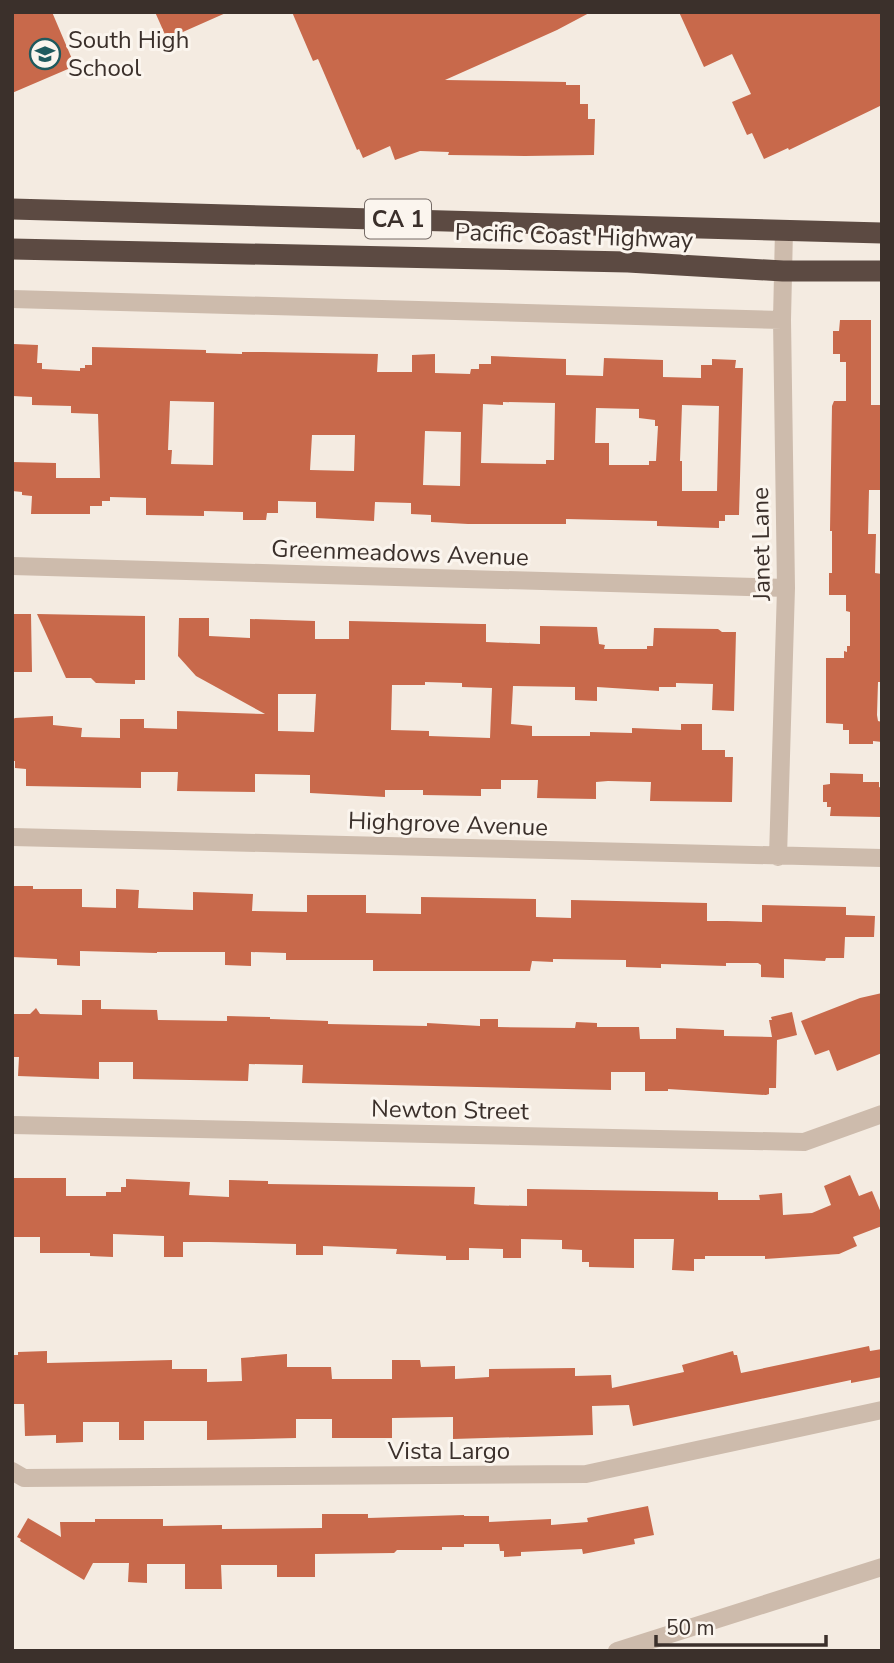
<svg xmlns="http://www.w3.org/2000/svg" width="894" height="1663" font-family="'Nunito Sans',sans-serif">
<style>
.building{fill:#c8694b;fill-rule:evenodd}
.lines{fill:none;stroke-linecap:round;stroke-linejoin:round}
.minor{stroke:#cdbbac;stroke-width:18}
.highway{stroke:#5c4a42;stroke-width:21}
.labels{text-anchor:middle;stroke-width:6;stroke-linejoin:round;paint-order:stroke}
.shield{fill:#fbf5ee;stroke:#756b66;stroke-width:2}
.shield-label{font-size:23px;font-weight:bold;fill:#3b302b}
.poi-label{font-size:24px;fill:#3b302b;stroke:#fbf5ee;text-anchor:start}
.street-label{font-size:24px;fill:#3b302b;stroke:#fbf5ee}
</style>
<rect width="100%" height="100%" fill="#f4ebe1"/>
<path class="building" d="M12 12H52L75 66 12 93Z
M155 12H228L167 39Z
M292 12H591L557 30 445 80 566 82V85H580V104H588V119H595L594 155 525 156 448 155 449 152 420 151 395 160 390 146 363 158 359 149 357 150 318 59 313 61Z
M679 12H882V105L789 150 788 148 764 159 752 133 747 135 732 102 751 94 732 54 704 67Z
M840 320H871V405H882V490H869L868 534H876L875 573 882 574V682H878L877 715 878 721 882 722V742L873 741V744H849V730H843V724L826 723V658H844V651L847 652V646H850V612L846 611V595H829V573H832V531H830L832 406 834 401H846V362H840V354H833V331H839Z
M14 344 38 345 37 363H42V369L80 371V368H85V365H92V347L206 350V353L242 354V352H264L378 354 377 372H412V355L435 354V373L470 374 471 369H479V364H491V356L566 359V375L603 376 604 358 663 360V377L701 378V365H712V359L736 360 735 368H743L739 515H725V521H719V528L657 526V521L566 519V524H468L431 522V515L411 514V503L375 502 374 521 316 518V502L278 501V513H267L266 520H243V512L204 511V516L146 515V498L110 497V501H102V506H90V514H31L32 496 22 495V492L12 491V462L56 463V478H100L98 414 71 413V406L32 405V397L13 396ZM170 401 214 402 213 465 171 464 172 450H168ZM503 402 555 403 554 460H546V464L481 463 483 404 503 405ZM682 405 719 406 717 491H682V461H680ZM596 408 639 409V418L655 420V426H658L656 461H649V465H609V443H595ZM425 431 461 432 460 486 423 485ZM312 435H355L354 471 310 470Z
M12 614H31L32 672H12Z
M37 614 145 616V680H135V684L96 683 91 678H66Z
M179 618H209V636L250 638V619L315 621V639H349V621L481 624H486V642L540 644V626L597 627 599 644 605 645 604 649H647V646H653L654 628 718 629 722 632H736L734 711 712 710 713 684 676 683V687H659V691L597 687V701L575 700V687L513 686 511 724 532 726V736H590V732L632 733V728L681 730V724H702V750H725V757H733L732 802 650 801 651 782 608 781 596 782V799L537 798 538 780H501V789H481V796L423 795V790H385V797L310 793V775L255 774V792L177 791 178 772H141V788L26 786V769L15 768V761H12V720L15 718 53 716V725L82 728 81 737 120 738V719H144V728L177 729V711L265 714 196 676 178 656ZM425 682 462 683V687L492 688 490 738 429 736V731L391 730 392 685H425ZM278 694H316L314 732 278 731Z
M830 773 863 774V782H879V787L882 788V817L830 816 831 807H827V802H823V785L830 784Z
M12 886H33V889H82V907L116 908V889L139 890 138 908 193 910V892L253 894 252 911 307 912V895H366V913L421 914V897L536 899V917L571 918V900L707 903V921H727L762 922V905L846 907V915L875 916 874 937H845L844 958H826L825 961 784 959V978L761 977V965L758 963H726V966L661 964V968L626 967V960L553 959V962L532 961 530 971H373V960H286V953L251 952V966L225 965V952H157V953L80 951V966L57 965V959L12 957Z
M882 993V1053L837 1071 829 1050 815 1055 801 1021 860 998Z
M82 1000H101V1009L157 1010 158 1020 227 1021V1016L270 1017V1019L328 1021V1024L427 1026V1023L480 1026V1019H498V1027L575 1028 576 1022 597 1023V1027H639L640 1039H676V1028L724 1030V1036L772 1037 769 1020H772L771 1017 792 1012 797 1035 777 1040 776 1088H769V1094L766 1095 668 1089V1091H645V1072H611V1090L302 1083 303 1065 249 1064 248 1081 133 1079V1062H99V1079L18 1076 19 1057H12V1014H30L36 1008 40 1014 82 1015Z
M850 1175 859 1196 872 1191 882 1215V1226L853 1237 857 1246 839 1254 765 1259V1256H705V1259H694V1271L672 1270 674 1239H634V1268L589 1267V1262H582V1250L562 1249V1240L521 1239V1258H503V1249L469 1248V1260H446V1256L396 1254 397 1249 323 1246V1255H296V1244L209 1242H183V1257H164V1236L113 1234V1257L90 1256V1253H40V1237H12V1178H66V1196H106V1192H121V1187H126V1179L190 1182 189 1195 229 1197V1180L268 1181V1184L475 1187 474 1204 481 1205 527 1206V1189L718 1192V1200H760L759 1195 782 1193 783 1215 812 1213 831 1205 824 1186Z
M869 1346 870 1351 882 1349V1377L851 1383V1380L633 1426 629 1405 592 1406 593 1435 453 1439V1417L392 1418V1438H332V1419H296V1438L207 1440V1421H144V1440H119V1422H83V1442L56 1443V1435L25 1436 24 1404H12V1355H18V1352L47 1351V1363L172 1360V1369H207V1382L242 1381 241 1358 287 1354V1367H331L332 1379H392V1360H420L421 1367 455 1366V1379L489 1377V1369L575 1368V1376L611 1375 612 1388 684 1372 682 1365 733 1351 734 1355H737L741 1373Z
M648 1506 654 1535 634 1539 635 1544 583 1554 582 1549 521 1552V1556L504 1557V1551H500L499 1544H464V1547H442V1550H397L394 1553 315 1554V1577H277V1565H221L222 1589H185V1564H147V1583L128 1582 129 1563H93L84 1580 20 1541 21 1539 17 1537 28 1518 61 1537 60 1522H95V1519H163V1526L222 1525V1529L322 1528V1514H368V1518L464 1515V1516H489V1522L551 1519V1525L588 1522 587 1518Z"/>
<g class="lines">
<path class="minor" d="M12 299 782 320
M12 566 786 588
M12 837 882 858
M778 857 786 588 782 320 784 230
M12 1125 804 1142 882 1114
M12 1471 24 1478 586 1474 882 1410
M617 1651 882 1567"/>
<path class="highway" d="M12 209 882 233
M12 249 628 262 783 271H882"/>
</g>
<defs>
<g id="school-ring" transform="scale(1.575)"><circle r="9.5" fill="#fbf5ee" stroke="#1f5a5e" stroke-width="1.5"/><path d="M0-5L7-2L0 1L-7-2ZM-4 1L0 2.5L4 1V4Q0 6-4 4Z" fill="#1f5a5e"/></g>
</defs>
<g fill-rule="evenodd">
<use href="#school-ring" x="45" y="54"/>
</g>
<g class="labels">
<rect class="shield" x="365" y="199.5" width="66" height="39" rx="5"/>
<g class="shield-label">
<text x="398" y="227">CA 1</text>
</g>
<g class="poi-label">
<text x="68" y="48">South High<tspan x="68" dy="28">School</tspan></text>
</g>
<g class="street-label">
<text transform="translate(574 236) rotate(2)" y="8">Pacific Coast Highway</text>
<text transform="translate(761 544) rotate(-91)" y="8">Janet Lane</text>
<text transform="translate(400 553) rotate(2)" y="8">Greenmeadows Avenue</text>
<text transform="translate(448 824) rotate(2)" y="8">Highgrove Avenue</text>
<text transform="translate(450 1110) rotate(1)" y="8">Newton Street</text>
<text x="449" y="1459">Vista Largo</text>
</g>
</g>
<rect width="894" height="1663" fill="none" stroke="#3b302b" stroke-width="28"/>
<path d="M656 1635v10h170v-10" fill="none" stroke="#3b302b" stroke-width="3.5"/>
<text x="666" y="1635" font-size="21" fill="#3b302b" stroke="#fbf5ee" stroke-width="5" paint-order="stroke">50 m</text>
</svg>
